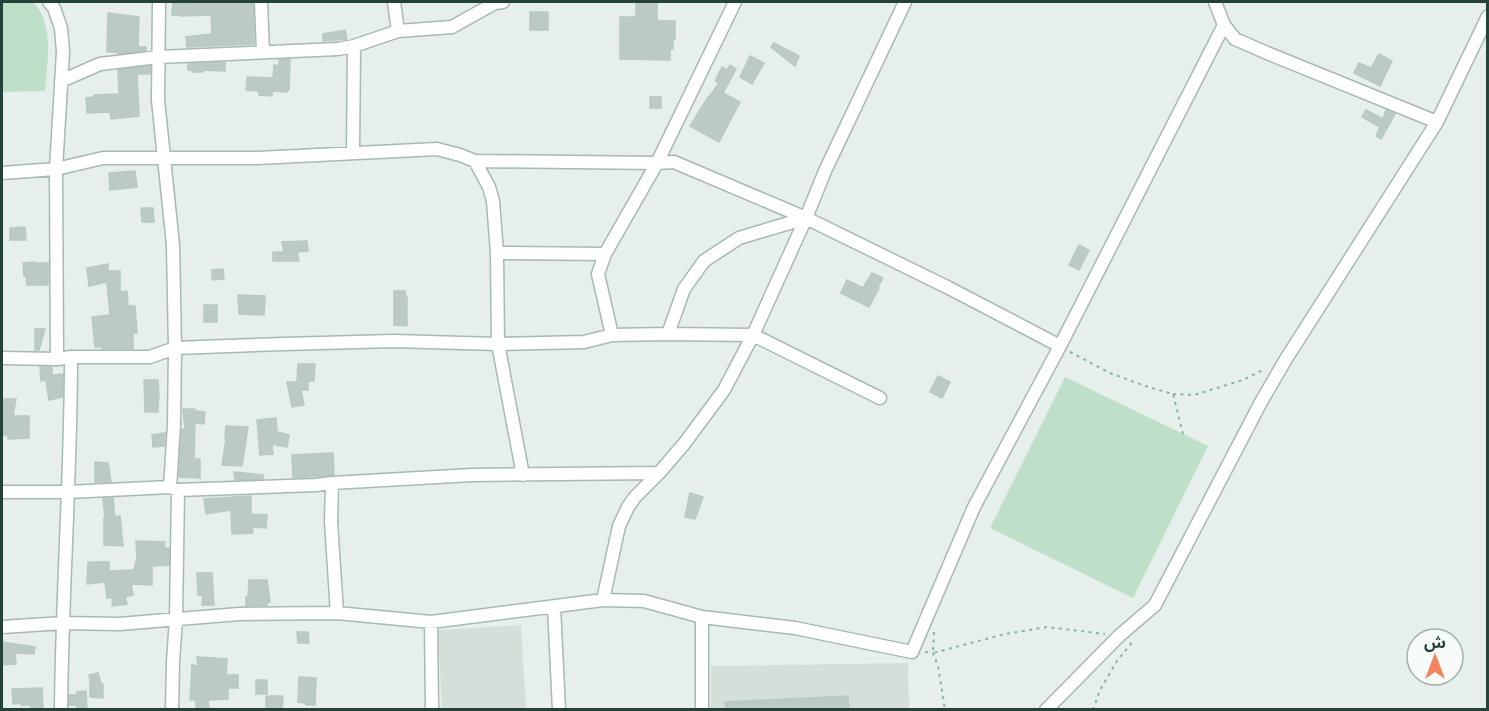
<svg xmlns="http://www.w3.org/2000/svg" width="1489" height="711" font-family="'Fira Sans','Noto Sans Arabic',sans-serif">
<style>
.built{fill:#d4dfda}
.green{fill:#bfe0c8}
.building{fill:#bbcac4;stroke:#b8c9c2;stroke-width:1.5}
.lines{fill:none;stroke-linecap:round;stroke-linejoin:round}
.minor-casing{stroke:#a8b8b2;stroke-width:15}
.path{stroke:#86b3a5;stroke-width:2;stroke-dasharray:3 4.5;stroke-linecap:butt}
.minor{stroke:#fff;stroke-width:12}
</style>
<rect width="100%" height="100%" fill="#e6efeb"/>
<path class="built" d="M521 625 526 709H442L438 630Z
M908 663 909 709H711V666Z"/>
<path class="green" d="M2 2H33C55 25 47 61 45 91L2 92Z
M1065 377 1208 446 1133 598 990 528Z"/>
<path class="building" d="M184 2H253L254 44 187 47 186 37 212 34 211 15 180 16V15H172L173 3 184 4Z
M636 2H657V21H675V39H673V49H670V60L620 59V17H636Z
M530 12H548V30H530Z
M108 13 139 17 138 47H146V50L118 54V52H107Z
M345 30 347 39 323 41V34Z
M774 43 799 56 795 66 771 47Z
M1379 54 1392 61 1380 86 1354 73 1359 63 1371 68Z
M750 56 764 63 752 84 740 77Z
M290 59 289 90H287V92L272 91V96L259 95V91L246 90 247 77 273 78 274 65 279 66V60Z
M225 62V71L203 70V72H192V70H188V64Z
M730 65 736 69 723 93 740 102 719 142 690 126 708 97H709L719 83 715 81 722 67 727 70Z
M150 66V74H137L139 116 111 119 110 112 87 113 86 98 94 97V95L119 94 118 70Z
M650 97H661V108H650Z
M1366 110 1383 119 1386 110 1395 114 1381 139 1376 136 1380 127 1362 117Z
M135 171 137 187 110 190 109 173Z
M141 208H153L154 222H142Z
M25 227 26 240H10V228Z
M307 241 308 251 297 252 299 261H273V252H284L282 242Z
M1079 245 1089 250 1079 270 1069 265Z
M34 262V263H48V285H27L26 275 24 276 23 263Z
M108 264V271H120V292L127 291 128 306H135L137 333H133V349H102V347H95L92 317 110 315 107 282 89 286 87 268Z
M223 269 224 279 212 280V270Z
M872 273 883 278 878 287 879 288 869 307 841 293 847 280 863 288Z
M394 291H405L406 297H407V326L394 325Z
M238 295 265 296 264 315 239 314Z
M204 305H217V322H204Z
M35 329H45L39 350H35Z
M298 364H315L314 381H308V390H301L304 405 292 407 287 382H297Z
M40 367H52V375L63 374 62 397 49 400 46 380 41 381Z
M938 376 950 382 942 398 930 392Z
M144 380H158L159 400H158V412H145Z
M2 399H16L13 416H29V438L8 439V435H2Z
M183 409H195V411L205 412 204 424 195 423 194 459H200V478L179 477 182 429 185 430Z
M276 418 277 432 289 435 287 447 272 444 273 454 260 455 257 420Z
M226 426 248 427 242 466 222 465 226 439H225Z
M165 433 164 446 153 447 152 435Z
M333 453 334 475 293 478 292 455Z
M95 462 108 463 111 482H95Z
M234 472 263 475V479L235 480Z
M690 493 703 497 695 519 685 517Z
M251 496V514L267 515 266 528 252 527 253 533 232 534 231 510 206 514 204 499Z
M113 498 115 517 120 516 123 546 104 545V518H105L103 499Z
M136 541 165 542 164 548H169V565L152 566V585L131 584 133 595 125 597 127 604 112 606 113 598H107L105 582 87 584 88 562H109V571L134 570 137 557Z
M197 573H212L214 605H202L203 595H198Z
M249 580H267L270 602H267V605L246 606V597H248Z
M297 632H308L309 643H298Z
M2 642 35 647 34 654 15 653 16 664 2 665Z
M197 657 227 659 226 675H238V688H228V699L208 700 209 710H196V700H190L192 665 198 666Z
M98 673 101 684H103V698L90 697V681L89 675Z
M299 677 316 678 315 705H306V703L298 702Z
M256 680H267V694H256Z
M42 688 43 710H31V705H21L22 703 13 704 12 689Z
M86 691 87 710H77V705H69V695H77V692Z
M266 696H283L282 710H266Z
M848 696 849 710H726L725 702Z"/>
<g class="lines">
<g class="minor-casing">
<path id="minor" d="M49 2 54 8 61 28 63 52 56 169 57 359
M159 2 158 100 173 245 175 348 174 425 170 487
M261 2 263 52
M394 2 398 31
M1215 2 1224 25 1235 39 1267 53 1437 122
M61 81 100 64 158 57 338 49 354 46 398 31 452 27 495 3 503 2
M353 153 354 46
M475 161 489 187 493 201 497 253 498 344 523 475
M2 173 56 169 103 158H258L437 149 460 155 475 161 657 163 674 162 806 218 947 287 1060 346
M497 253 605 254
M668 334 684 289 704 261 739 238 806 218
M612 335 598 274 605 254 657 163 735 2
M2 358 57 359 71 357H150L175 348 284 344 393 341 498 344 584 342 612 335 668 334 753 335 880 398
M332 483 331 522 337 613
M2 492H68L170 487 178 490 316 485 332 483 472 475 659 473
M603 600 619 526 628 507 635 497 659 473 684 444 724 390 753 335 806 218 825 171 905 2
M554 607 559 710
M431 622 432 710
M2 627 63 623 119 624 239 614 337 613 431 622 603 600 644 601 702 617 795 628 912 652 974 507 1060 346 1224 25
M61 710C62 592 71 474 71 357
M172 710 173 662 176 619 178 490
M702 710V617
M1046 710 1119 636 1155 605 1261 402 1286 359 1437 122 1488 16"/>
</g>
<path class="path" d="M1070 352 1110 373 1145 386 1173 394 1183 434
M1173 394 1194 395 1243 380 1265 369
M934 632 933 653 1005 634 1047 627 1105 634
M925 652 933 653 938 666 945 710
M1093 710 1100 690 1117 661 1134 640"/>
<use href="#minor" class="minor"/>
</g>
<rect width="1489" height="711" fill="none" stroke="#24423a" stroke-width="6"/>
<g transform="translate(1435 657)"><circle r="28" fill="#f7fbf9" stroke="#a3b1ad" stroke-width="1.5"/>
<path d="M0-4.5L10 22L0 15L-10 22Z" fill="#f4845f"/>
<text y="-9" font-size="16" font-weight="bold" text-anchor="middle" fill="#24423a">ش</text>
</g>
</svg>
